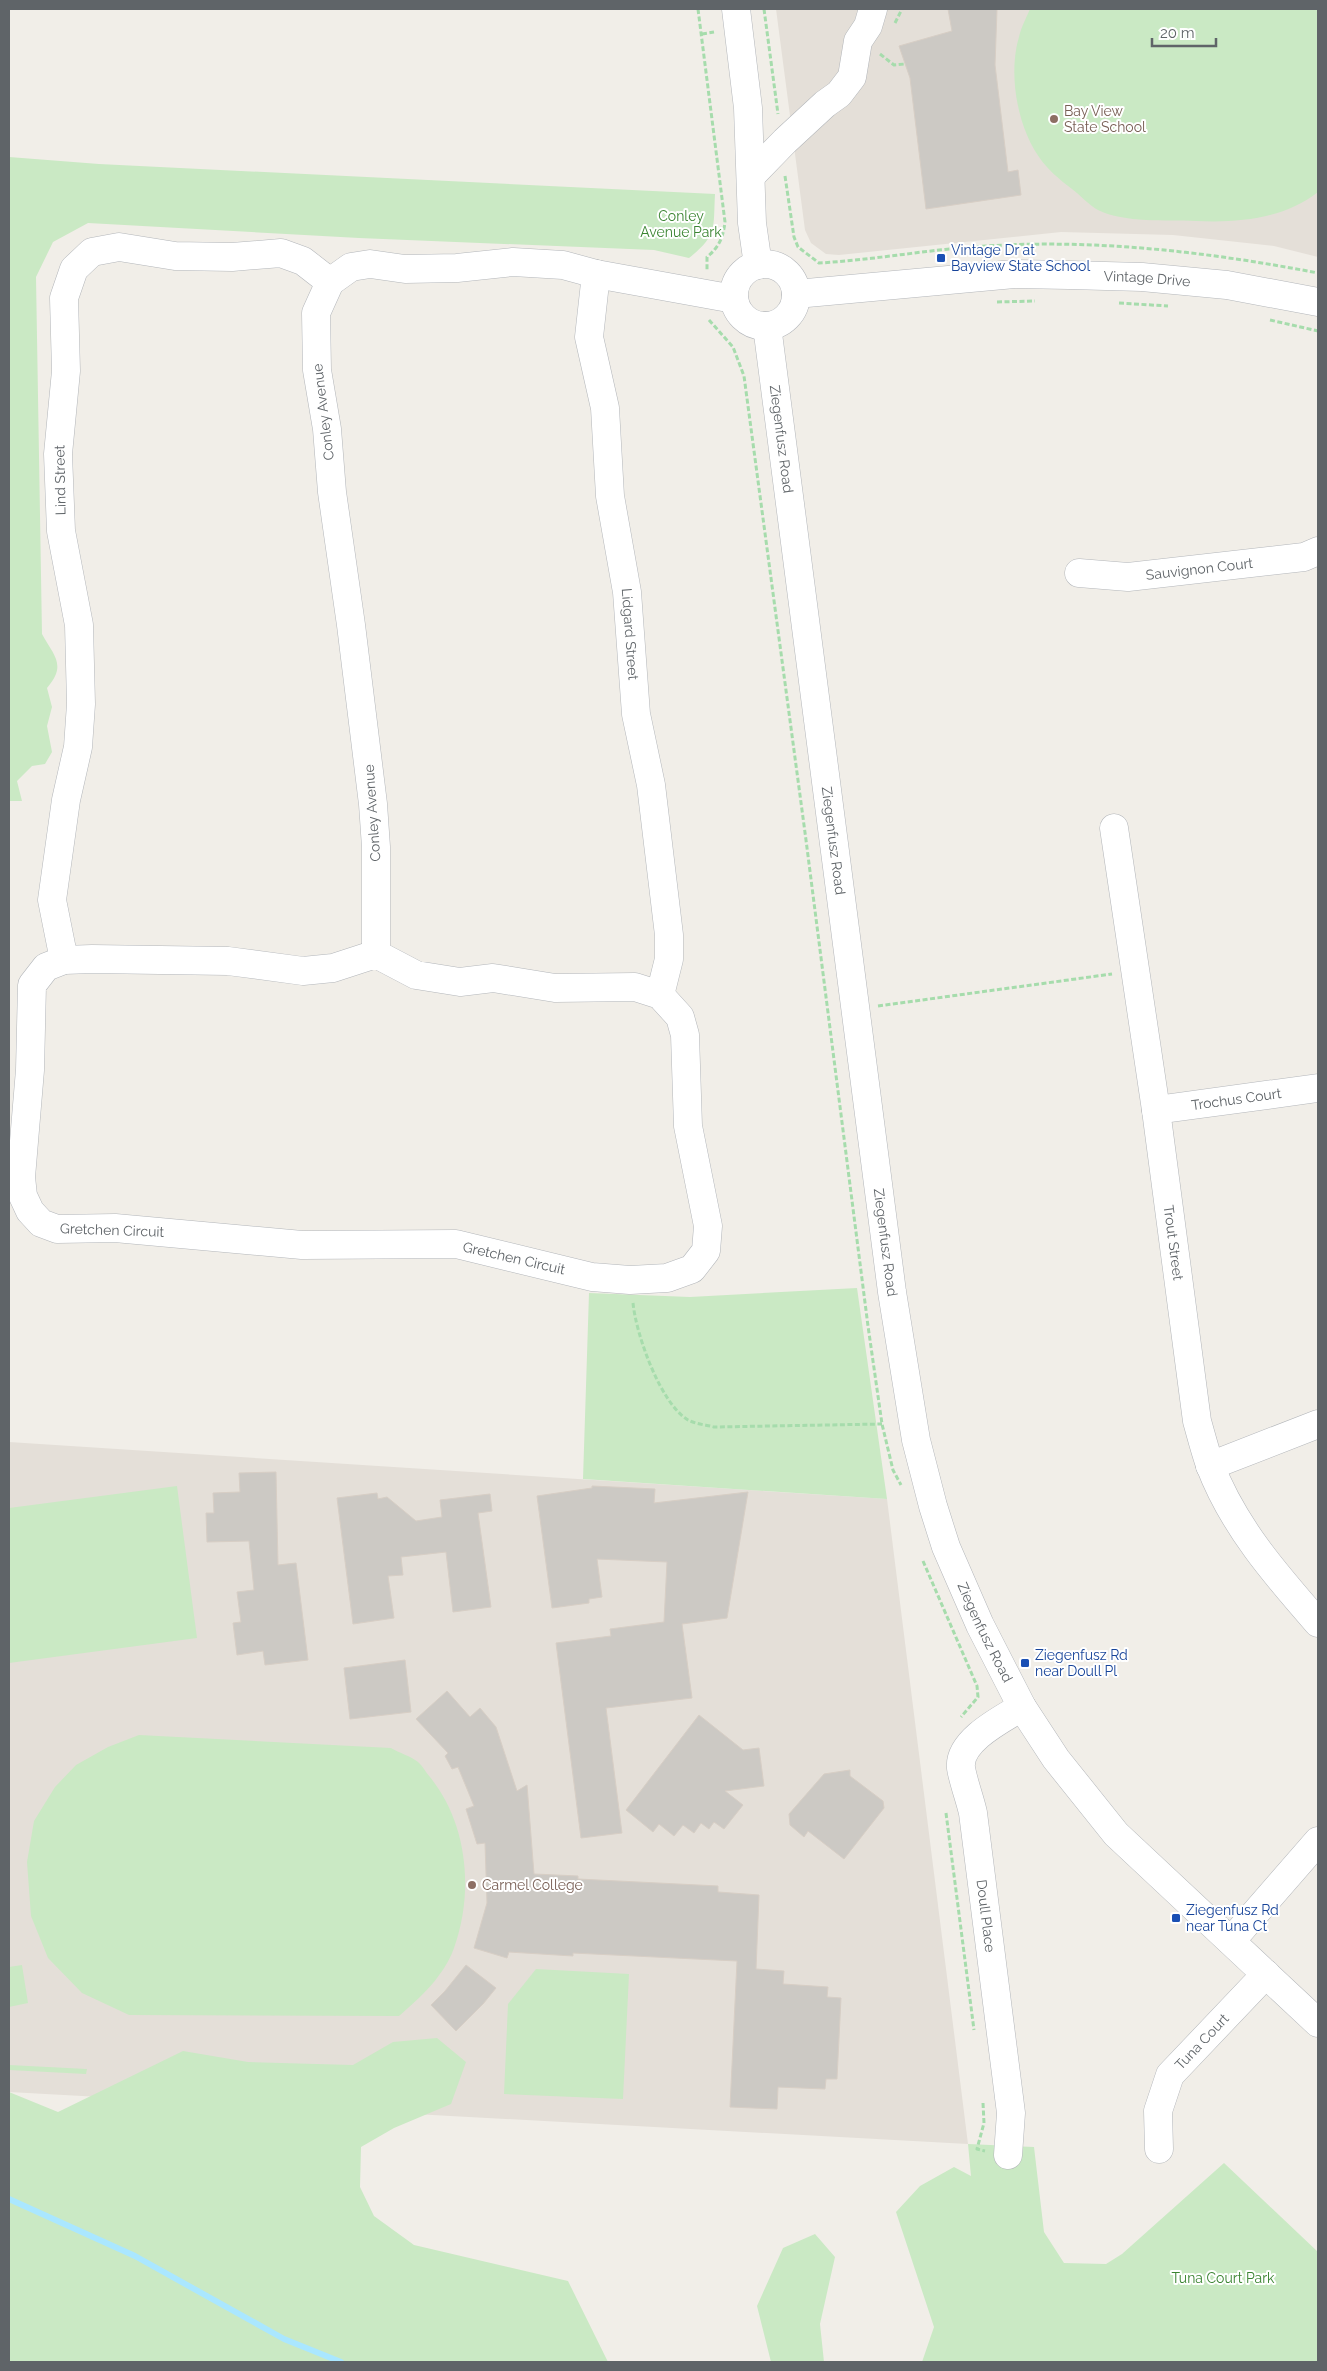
<svg xmlns="http://www.w3.org/2000/svg" width="1327" height="2371" font-family="Raleway,sans-serif">
<style>
.education{fill:#e4dfd8}
.green{fill:#cae9c4}
.lines{fill:none;stroke-linecap:round;stroke-linejoin:round}
.stream{stroke:#aae7ff;stroke-width:6}
.building{fill:#ccc9c4;stroke:#d7cec5}
.minor-casing{stroke:#b3b6ba;stroke-width:29}
.path{stroke:#a6dcac;stroke-width:3;stroke-dasharray:5 2.5;stroke-linecap:butt}
.minor{stroke:#fff;stroke-width:28}
.education-dot{fill:#8d6e63;stroke:#fff;stroke-width:2}
.transit-dot{fill:#1a4fb4;stroke:#fff;stroke-width:2}
.labels{text-anchor:middle;stroke-width:4;stroke-linejoin:round;paint-order:stroke}
.education-label{font-size:14px;fill:#785e54;stroke:#fff;text-anchor:start}
.park-label{font-size:14px;fill:#3a8431;stroke:#fff}
.transit-label{font-size:14px;fill:#164399;stroke:#fff;text-anchor:start}
.street-label{font-size:14px;fill:#5f6468;stroke:#fff}
</style>
<rect width="100%" height="100%" fill="#f1eee8"/>
<path class="education" d="M776 9H1318V257L1274 246 1173 235 1061 232 839 255 826 254 811 243 805 230Z
M9 1442 887 1499 968 2144 9 2092Z"/>
<path class="green" d="M1030 9H1318V192C1284 219 1238 223 1196 221 1167 220 1124 223 1098 210 1089 205 1080 195 1072 189 1060 180 1047 169 1039 157 1017 126 1008 73 1019 37 1021 28 1026 18 1030 9Z
M9 157 99 164 715 194C713 228 718 235 689 258L654 250 359 238 88 223 53 242 36 277 42 634C54 656 67 665 47 688L52 707 47 726 52 752 45 764 32 766 17 781 22 801H9Z
M857 1288 887 1499 583 1479 589 1293 690 1297Z
M177 1486 197 1638 9 1663V1508Z
M139 1735 391 1748C399 1753 411 1756 418 1762 423 1766 426 1773 430 1777 468 1824 474 1892 454 1948 444 1976 421 1997 399 2016L129 2015 82 1993 48 1958 31 1916 27 1862 34 1821 55 1787 76 1765 108 1747Z
M22 1965 28 2003 9 2007V1967Z
M536 1969 629 1974 623 2099 504 2094 508 2004Z
M437 2038 466 2062 451 2104 394 2128 361 2147 360 2187 374 2216 414 2245 568 2281 608 2362H9V2092L58 2112 183 2051 248 2062 353 2065 393 2042Z
M9 2065 87 2069 86 2074 9 2070Z
M968 2144 1034 2147 1044 2232 1064 2263 1106 2264 1122 2254 1224 2163 1318 2252V2362H922L934 2327 896 2212 920 2186 954 2167 971 2176Z
M815 2234 835 2257 820 2324 824 2362H771L757 2306 783 2248Z"/>
<g class="lines">
<path class="stream" d="M9 2199 135 2256 284 2339 341 2362"/>
</g>
<path class="building" d="M948 9H997L995 65 1008 172 1018 170 1021 195 926 209 910 78 899 46 952 31Z
M276 1472 278 1565 296 1563 308 1660 265 1665 263 1651 237 1655 233 1623 241 1622 237 1592 254 1590 249 1541 207 1542 206 1513H214L213 1493 240 1492 239 1473Z
M592 1486 655 1489 654 1503 748 1492 727 1618 682 1624 692 1698 606 1708 622 1833 581 1838 556 1643 611 1636 610 1629 664 1622 667 1562 597 1559 602 1597 589 1599V1603L552 1608 537 1496 592 1488Z
M377 1493 378 1499 387 1497 416 1521 442 1517 440 1500 490 1494 492 1511 478 1513 491 1607 453 1612 446 1552 401 1557 403 1575 388 1576 394 1618 353 1624 337 1498Z
M405 1660 411 1712 350 1719 344 1668Z
M447 1691 470 1717 480 1708 496 1727 517 1791 527 1785 534 1874 578 1876V1879L718 1886V1892L759 1895 756 1969 784 1971 783 1984 828 1987 827 1997 841 1998 837 2079H826L825 2089 778 2087 777 2109 730 2107 737 1961 573 1953V1956L509 1952 507 1958 474 1948 487 1903 485 1843 477 1844 466 1809 474 1806 458 1767 452 1769 445 1756 448 1753 416 1719Z
M699 1715 743 1750 759 1748 764 1786 725 1791 743 1805 724 1829 714 1822 709 1829 701 1823 694 1833 683 1825 674 1836 659 1824 653 1832 626 1810Z
M850 1770V1776L883 1801 884 1808 844 1859 808 1831 804 1837 790 1825 789 1814 824 1774Z
M466 1965 496 1988 483 2004 456 2031 431 2005 445 1991Z"/>
<g class="lines">
<g class="minor-casing">
<g id="minor">
<path d="M736 9 748 108 752 223 758 265"/>
<path d="M751 176 785 141 825 104 839 94 852 77 858 41 868 26 873 9"/>
<circle cx="765" cy="295" r="31"/>
<path id="s1" d="M596 274 589 337 605 408 610 496 627 592 636 714 651 785 669 935V959L660 995"/>
<path id="s2" d="M796 294 1014 274 1069 275 1142 277 1227 285 1318 302"/>
<path id="s3" d="M767 326 892 1292 916 1440 933 1506 946 1547 980 1625 1022 1707 1056 1759 1116 1834 1318 2023"/>
<path id="s4" d="M1079 573 1128 577 1304 557 1318 551"/>
<path id="s5" d="M1114 828 1156 1110 1197 1421C1201 1435 1205 1451 1210 1465 1233 1526 1276 1575 1318 1623"/>
<path d="M376 954 416 975 460 982 493 978 555 988 635 987 660 995 680 1017 685 1035 688 1126 708 1226 706 1251 692 1269 667 1278 630 1280 592 1277 456 1244 302 1245 115 1228 57 1229 41 1223 30 1211 23 1196 21 1177 30 1070 32 985 46 967 64 960 92 959 228 961 303 971 333 968Z"/>
<path d="M376 954V847L373 804 351 625 332 492 327 429 317 370 316 313 330 282 351 267 370 264 405 269 457 268 513 262 563 265 596 274 734 299"/>
<path d="M64 960 52 900 66 800 78 747 81 704 79 625 61 531 58 454 66 371 64 298 74 269 92 252 119 247 175 256 232 257 281 253 303 261 330 282"/>
<path id="s6" d="M1156 1110 1318 1088"/>
<path d="M1210 1466 1318 1424"/>
<path d="M1231 1941 1318 1841"/>
<path id="s7" d="M1159 2149 1158 2111 1170 2075 1266 1974"/>
<path d="M1008 2155 1011 2113 973 1813C970 1799 963 1781 961 1768 958 1741 1002 1719 1022 1707"/>
</g>
</g>
<path class="path" d="M698 9 725 222C723 238 719 247 707 257V271
M764 9 778 114
M895 23 902 9
M702 34 714 32
M880 54 894 65 905 64
M785 176 794 237 798 247 819 263C875 260 930 249 986 246 1097 239 1209 252 1318 273
M997 302 1035 301
M1119 303 1168 306
M709 320 733 347 744 376 806 840 868 1326 882 1424 893 1470 901 1485
M1270 320 1318 331
M878 1006 1112 974
M633 1303C636 1334 660 1403 688 1420 695 1424 707 1425 714 1427L882 1424
M923 1561 977 1686 978 1697 961 1717
M946 1813 974 2030
M983 2103 984 2123 977 2149 985 2151"/>
<use href="#minor" class="minor"/>
</g>
<g class="education-dot">
<circle cx="1054" cy="119" r="5"/>
<circle cx="472" cy="1885" r="5"/>
</g>
<g class="transit-dot">
<rect x="936" y="253" width="10" height="10" rx="2.5"/>
<rect x="1020" y="1658" width="10" height="10" rx="2.5"/>
<rect x="1171" y="1913" width="10" height="10" rx="2.5"/>
</g>
<g class="labels">
<g class="education-label">
<text x="1064" y="116">Bay View<tspan x="1064" dy="16">State School</tspan></text>
<text x="482" y="1890">Carmel College</text>
</g>
<g class="park-label">
<text x="681" y="221">Conley<tspan x="681" dy="16">Avenue Park</tspan></text>
<text x="1223" y="2283">Tuna Court Park</text>
</g>
<g class="transit-label">
<text x="951" y="255">Vintage Dr at<tspan x="951" dy="16">Bayview State School</tspan></text>
<text x="1035" y="1660">Ziegenfusz Rd<tspan x="1035" dy="16">near Doull Pl</tspan></text>
<text x="1186" y="1915">Ziegenfusz Rd<tspan x="1186" dy="16">near Tuna Ct</tspan></text>
</g>
<g class="street-label">
<text dy="5" stroke="none"><textPath href="#s2" startOffset="352">Vintage Drive</textPath></text>
<text transform="translate(323 412) rotate(-97)" y="5">Conley Avenue</text>
<text dy="5" stroke="none"><textPath href="#s3" startOffset="114">Ziegenfusz Road</textPath></text>
<text transform="translate(60 480) rotate(-91)" y="5">Lind Street</text>
<text dy="5" stroke="none"><textPath href="#s4" startOffset="121">Sauvignon Court</textPath></text>
<text dy="5" stroke="none"><textPath href="#s1" startOffset="364">Lidgard Street</textPath></text>
<text transform="translate(372 813) rotate(-94)" y="5">Conley Avenue</text>
<text dy="5" stroke="none"><textPath href="#s3" startOffset="519">Ziegenfusz Road</textPath></text>
<text dy="5" stroke="none"><textPath href="#s6" startOffset="81">Trochus Court</textPath></text>
<text transform="translate(112 1230) rotate(2)" y="5">Gretchen Circuit</text>
<text dy="5" stroke="none"><textPath href="#s3" startOffset="924">Ziegenfusz Road</textPath></text>
<text dy="5" stroke="none"><textPath href="#s5" startOffset="419">Trout Street</textPath></text>
<text transform="translate(514 1258) rotate(13)" y="5">Gretchen Circuit</text>
<text dy="5" stroke="none"><textPath href="#s3" startOffset="1329">Ziegenfusz Road</textPath></text>
<text transform="translate(986 1916) rotate(83)" y="5">Doull Place</text>
<text dy="5" stroke="none"><textPath href="#s7" startOffset="122">Tuna Court</textPath></text>
</g>
</g>
<rect width="1327" height="2371" fill="none" stroke="#5f6468" stroke-width="20"/>
<path d="M1152 38v8h64v-8" fill="none" stroke="#5f6468" stroke-width="2.5"/>
<text x="1160" y="38" font-size="15" fill="#5f6468" stroke="#ffffff" stroke-width="4" paint-order="stroke">20 m</text>
</svg>
